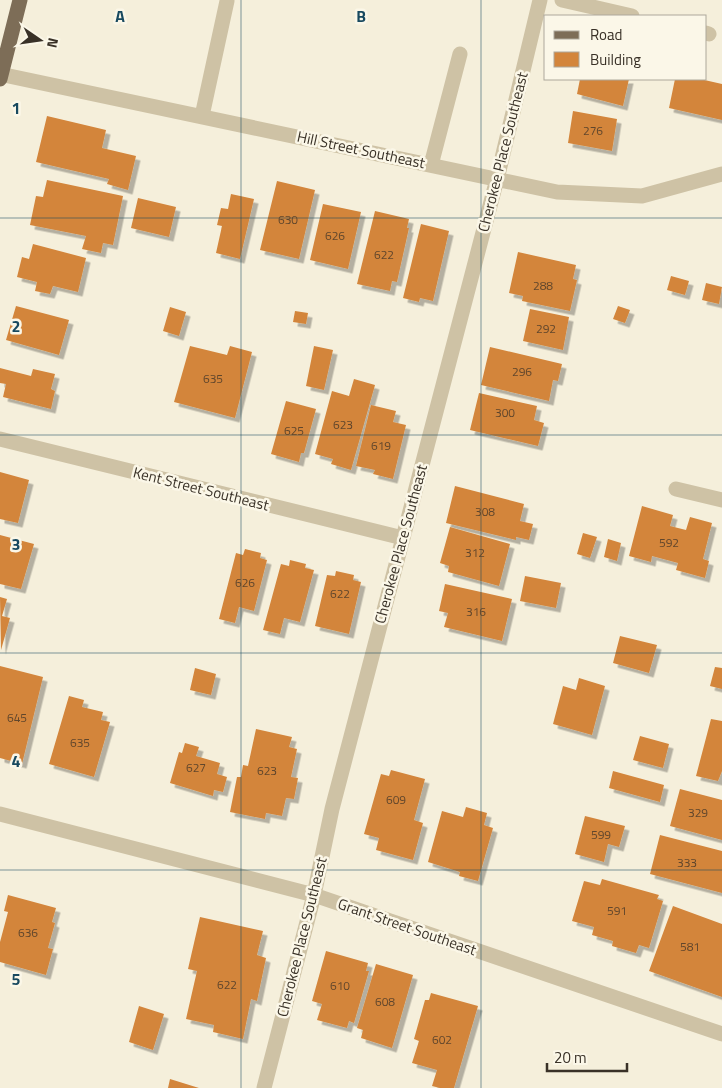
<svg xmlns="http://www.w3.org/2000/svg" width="722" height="1088" font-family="'Titillium Web',sans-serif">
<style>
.building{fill:#d3853b;filter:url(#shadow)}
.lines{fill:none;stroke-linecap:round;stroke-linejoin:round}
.minor{stroke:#cec2a5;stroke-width:15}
.major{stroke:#7d6d57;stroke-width:15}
.grid{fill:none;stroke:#18495f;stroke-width:1;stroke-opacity:0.55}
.labels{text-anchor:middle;stroke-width:5;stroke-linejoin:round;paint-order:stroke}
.number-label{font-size:12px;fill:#60462c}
.street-label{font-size:15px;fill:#393127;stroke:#fbf7e8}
.grid-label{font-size:16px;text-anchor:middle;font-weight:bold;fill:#18495f;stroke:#fbf7e8;stroke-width:5;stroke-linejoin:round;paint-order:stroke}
</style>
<defs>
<filter id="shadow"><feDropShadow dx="4.5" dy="4.5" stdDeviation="0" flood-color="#0004"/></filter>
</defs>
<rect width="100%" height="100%" fill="#f5efdb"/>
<path class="building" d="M580 79H629L623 106 577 94Z
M675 79H700L722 84V120L669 108Z
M573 111 617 119 612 151 568 143Z
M47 116 106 130 102 148 136 156 128 190 107 184 109 179 36 162Z
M47 180 123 196 113 245 103 243 101 253 82 249 86 236 30 225 36 196 43 197Z
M277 181 315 190 299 259 260 250Z
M231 194 254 199 240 259 216 253 222 226 217 225 221 208 228 209Z
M138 198 176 207 169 237 131 228Z
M323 204 361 212 348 269 310 260Z
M375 211 409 219 407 228H409L397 282 392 281 390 291 357 284Z
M421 224 449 231 433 301 420 298 419 302 403 298Z
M33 244 86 258 78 292 53 286 50 294 35 291 37 282 17 277 22 257 29 259Z
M518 252 576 265 573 279 577 280 570 311 522 301 523 296 509 293Z
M671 276 689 281 685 295 667 290Z
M706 283 722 287 719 304 702 300Z
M16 306 69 320 59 355 6 340Z
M618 306 630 310 625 323 613 319Z
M170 307 186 312 179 336 163 331Z
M530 309 569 317 563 350 523 341Z
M295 311 308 313 306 324 293 322Z
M190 346 227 355 230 346 252 352 235 418 174 402Z
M314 346 333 350 324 390 306 386Z
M490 347 562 364 558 381 553 380 549 401 481 385Z
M0 368 31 376 33 369 55 374 51 389 55 391 51 409 3 397 6 384 0 383Z
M354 379 375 385 351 470 331 464 333 459 315 454 332 391 349 396Z
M479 393 537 406 534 420 544 423 538 446 470 430Z
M286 401 316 409 304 453H301L299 462 271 454Z
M371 405 396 411 393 422 406 425 393 479 373 474 375 470 356 466Z
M0 472 29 480 18 523 0 519Z
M455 486 524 504 520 521 533 524 529 540 516 537V540L446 523Z
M642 506 673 515 670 526 686 530 690 517 712 523 703 559 709 561 705 578 676 570 678 563 652 556 651 562 629 556Z
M450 527 510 544 499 586 448 572 449 566 440 563Z
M583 533 597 537 590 558 577 554Z
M0 535 34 544 21 589 0 584Z
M608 539 621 543 617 561 604 557Z
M245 549 261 553 260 558 267 560 254 611 239 607 235 623 219 619 236 553 243 555Z
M290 560 306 564 305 568 314 570 300 622 284 618 280 634 263 630 281 564 289 566Z
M336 571 354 575 353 580 361 582 349 634 315 626 327 575 335 576Z
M525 576 561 583 556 608 520 601Z
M445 584 512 599 502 641 444 627 448 613 439 611Z
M0 597 7 599 2 616 10 618 1 650Z
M620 636 657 645 649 673 613 663Z
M0 666 43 677 22 764 0 758Z
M715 667 722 668V689L710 686Z
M195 668 216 674 211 695 190 690Z
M579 678 605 686 592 735 553 724 563 686 576 690Z
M69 696 84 700 82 707 103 712 101 720 110 722 94 777 49 764Z
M711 719 722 721V771L718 781 696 776Z
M256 729 292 737 289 747 297 749 291 777 298 778 294 799 286 798 282 816 266 813 265 819 230 812 237 777H241L243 765 248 766Z
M640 736 669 744 663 768 633 760Z
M185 743 199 747 196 756 220 763 217 774 227 777 223 792 214 790 213 796 170 783 179 752 182 753Z
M391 770 425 779 414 820 423 823 413 860 376 850 379 838 364 834 381 774 389 776Z
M613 771 664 785 660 802 609 788Z
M680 789 722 800V840L670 826Z
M466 807 487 813 484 825 493 828 478 881 459 876 460 872 428 862 442 811 463 817Z
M585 816 625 826 619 847 608 844 604 862 575 854Z
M660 835 722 851V893L650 874Z
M602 879 659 895 657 899 663 901 649 948 639 945 636 953 612 946 613 941 592 935 594 927 572 921 584 881 600 885Z
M8 895 56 908 52 922 55 923 48 948 53 949 46 975 0 962V942L8 912 4 911Z
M673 906 722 924V997L649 971Z
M200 917 263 931 257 955 266 958 257 1001 251 999 243 1039 213 1032 214 1025 186 1019 197 971 188 969Z
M326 951 368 963 366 971H369L354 1023 349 1021 347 1028 317 1020 322 1004 312 1001Z
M376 964 413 975 392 1048 361 1038 363 1030 357 1028Z
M431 993 478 1006 454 1088H440L432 1086 437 1070 412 1063 419 1041 414 1039 425 1000H429Z
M139 1006 164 1014 153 1050 129 1042Z
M170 1079 199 1088H168Z"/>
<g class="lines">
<path class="minor" d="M562 0 632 16
M706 33 709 34
M0 74 557 192 642 196 722 174
M202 116 227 1
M431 165 460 54
M0 439 403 538
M676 489 722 500
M0 814 314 895 722 1034
M264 1088 314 895 332 809 497 179 540 0"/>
<path class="major" d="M0 79 20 0"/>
</g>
<path class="grid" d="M241 0V1088M481 0V1088M0 218H722M0 435H722M0 653H722M0 870H722"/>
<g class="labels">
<g class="number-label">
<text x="593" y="135">276</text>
<text x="288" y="224">630</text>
<text x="335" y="240">626</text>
<text x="384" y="259">622</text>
<text x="543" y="290">288</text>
<text x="546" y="333">292</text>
<text x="522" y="376">296</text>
<text x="213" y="383">635</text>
<text x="505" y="417">300</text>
<text x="343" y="429">623</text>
<text x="294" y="435">625</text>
<text x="381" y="450">619</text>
<text x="485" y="516">308</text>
<text x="669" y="547">592</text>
<text x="475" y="557">312</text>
<text x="245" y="587">626</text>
<text x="340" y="598">622</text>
<text x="476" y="616">316</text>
<text x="17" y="722">645</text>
<text x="80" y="747">635</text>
<text x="196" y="772">627</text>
<text x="267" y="775">623</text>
<text x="396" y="804">609</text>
<text x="698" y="817">329</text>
<text x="601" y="839">599</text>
<text x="687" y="867">333</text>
<text x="617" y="915">591</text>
<text x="28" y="937">636</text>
<text x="690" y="951">581</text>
<text x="227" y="989">622</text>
<text x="340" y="990">610</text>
<text x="385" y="1006">608</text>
<text x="442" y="1044">602</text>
</g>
<g class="street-label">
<text transform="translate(361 150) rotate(12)" y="5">Hill Street Southeast</text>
<text transform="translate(503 152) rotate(-76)" y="5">Cherokee Place Southeast</text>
<text transform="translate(201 489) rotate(14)" y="5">Kent Street Southeast</text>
<text transform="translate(401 544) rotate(-75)" y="5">Cherokee Place Southeast</text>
<text transform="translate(407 927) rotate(19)" y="5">Grant Street Southeast</text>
<text transform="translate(302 937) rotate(-76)" y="5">Cherokee Place Southeast</text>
</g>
</g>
<g class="grid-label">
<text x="120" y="22">A</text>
<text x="361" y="22">B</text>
<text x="16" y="114">1</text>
<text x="16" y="332">2</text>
<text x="16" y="550">3</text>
<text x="16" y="767">4</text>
<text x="16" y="985">5</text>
</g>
<rect x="544" y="15" width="162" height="65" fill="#fbf7e8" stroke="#ada89b"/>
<rect x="554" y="31" width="25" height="8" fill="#7d6d57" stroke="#ada89b"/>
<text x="590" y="40" font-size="15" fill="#393127">Road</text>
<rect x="554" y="52" width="25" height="15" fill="#d3853b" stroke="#ada89b"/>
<text x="590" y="65" font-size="15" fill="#393127">Building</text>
<g transform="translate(40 40) rotate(103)" stroke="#fbf7e8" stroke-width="4" paint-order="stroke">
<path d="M0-4L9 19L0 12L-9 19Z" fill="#393127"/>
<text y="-8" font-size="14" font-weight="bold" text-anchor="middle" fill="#393127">N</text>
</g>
<path d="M547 1063v8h80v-8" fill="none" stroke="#393127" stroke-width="2.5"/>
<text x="554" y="1063" font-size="15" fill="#393127" stroke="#fbf7e8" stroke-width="4" paint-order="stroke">20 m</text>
</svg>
